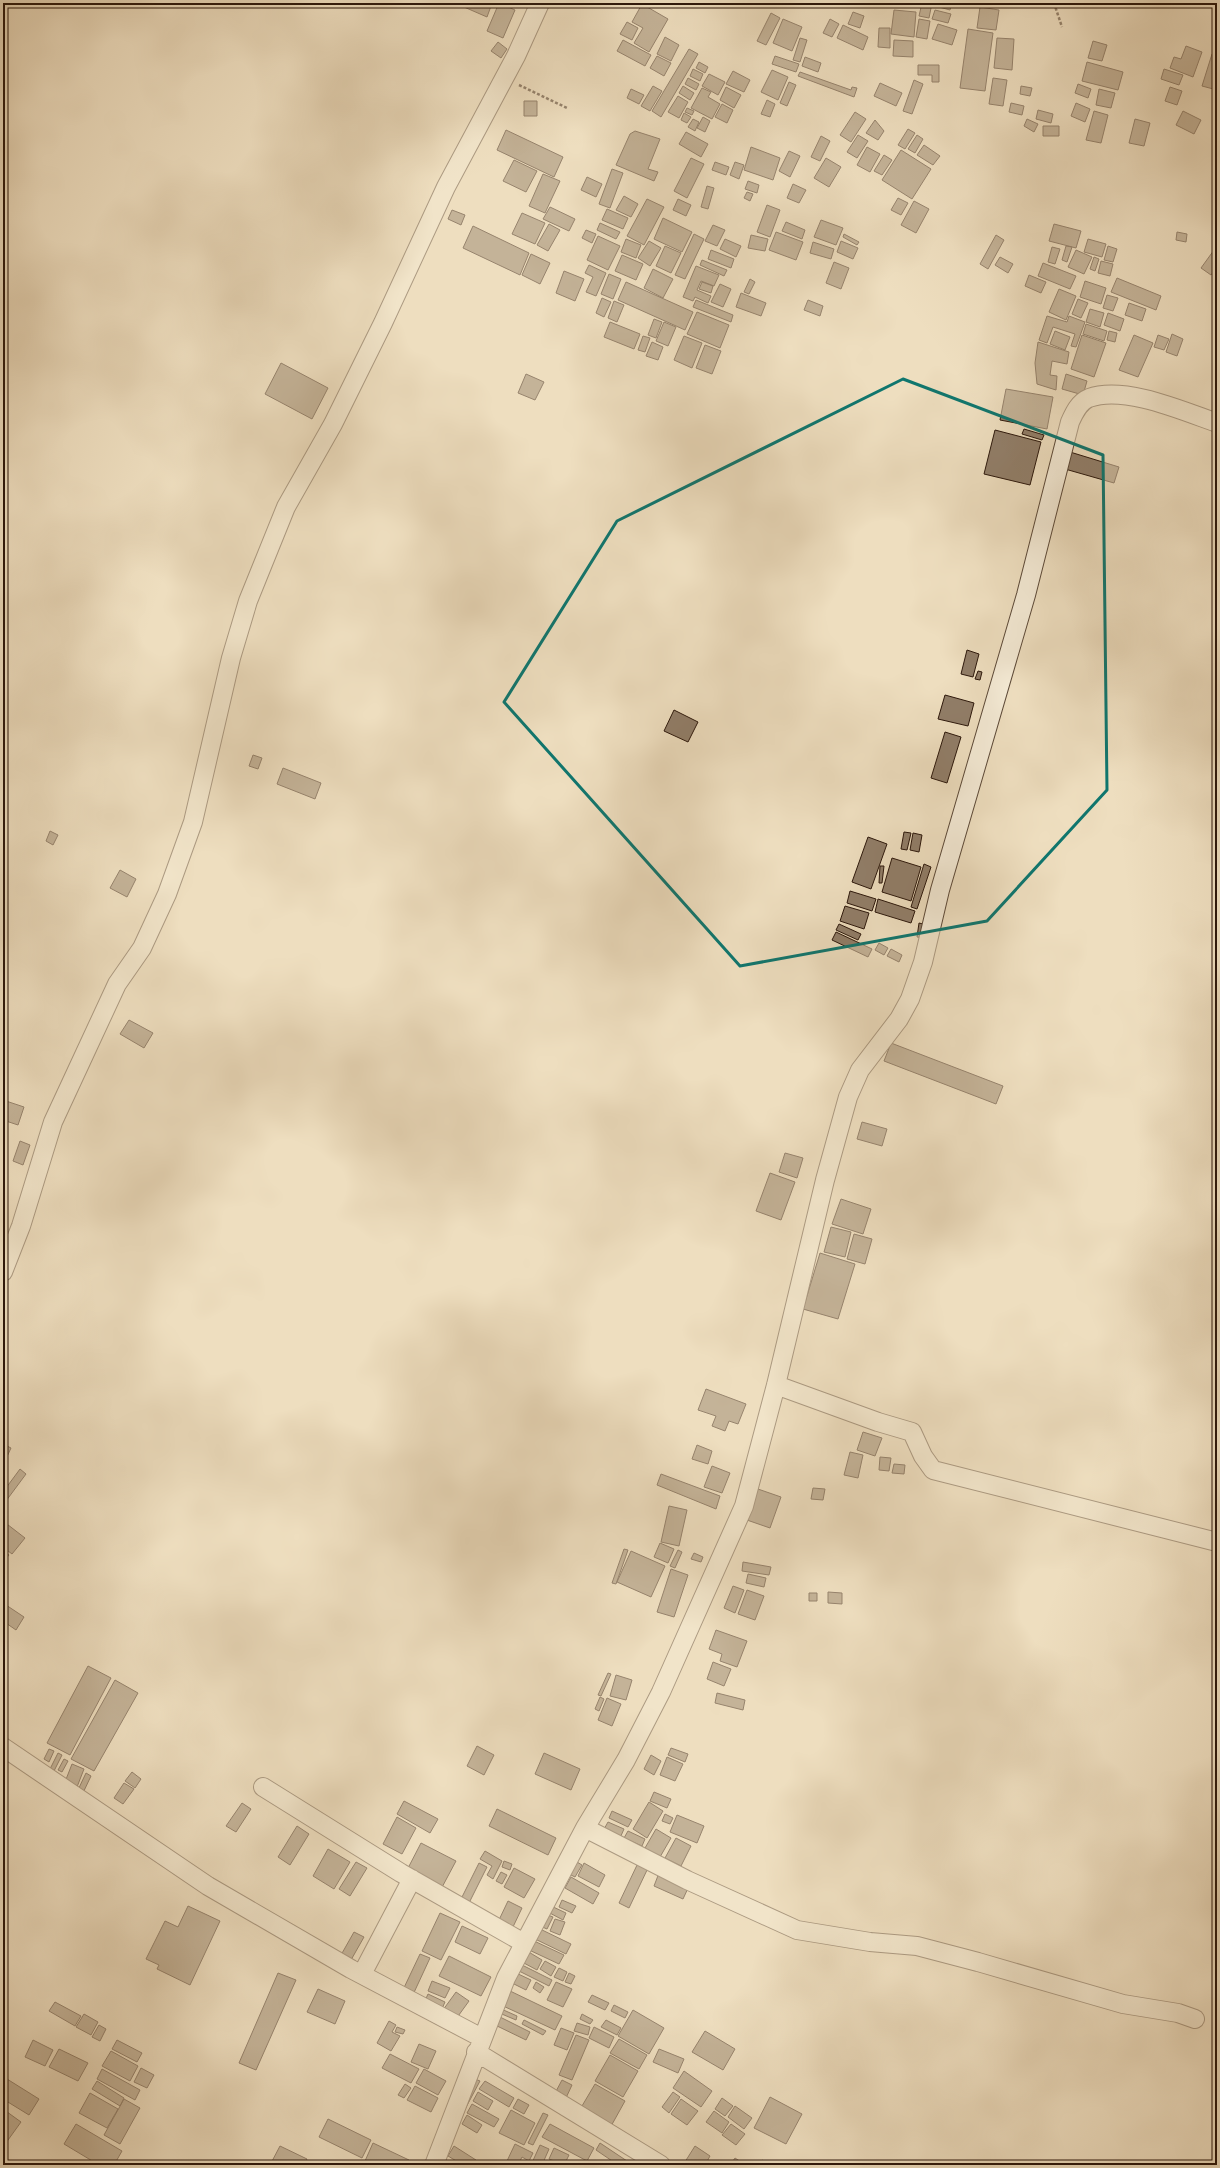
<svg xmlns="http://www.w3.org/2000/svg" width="1220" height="2168" font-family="'Old Standard TT',serif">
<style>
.building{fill:#917e69;stroke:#2c170b}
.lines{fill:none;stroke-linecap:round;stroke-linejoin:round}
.minor-casing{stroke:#5c4938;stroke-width:20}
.path{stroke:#2c170b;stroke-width:2.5;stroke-dasharray:3 2;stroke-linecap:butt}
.minor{stroke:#f4ead5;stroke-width:18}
.marked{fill:none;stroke:#0f766e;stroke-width:3;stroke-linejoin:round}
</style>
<rect width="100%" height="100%" fill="#eedebf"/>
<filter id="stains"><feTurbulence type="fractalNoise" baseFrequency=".005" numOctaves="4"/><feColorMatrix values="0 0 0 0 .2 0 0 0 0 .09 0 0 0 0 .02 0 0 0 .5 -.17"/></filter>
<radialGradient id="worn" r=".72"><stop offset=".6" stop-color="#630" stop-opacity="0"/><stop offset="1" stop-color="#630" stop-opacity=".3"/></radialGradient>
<path class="building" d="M466 3H485L491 6 487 17 464 7Z
M499 3 515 10 503 38 487 31Z
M922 3H932L929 18 919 16Z
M939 3H952L950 10 939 7Z
M642 4 668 19 649 52 634 43 643 28 632 22Z
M980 7 999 10 996 30 977 28Z
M894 10 916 12 914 37 891 34Z
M935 10 951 14 948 23 932 19Z
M853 12 864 16 860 28 848 24Z
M771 13 780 18 766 45 757 41Z
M783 19 802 27 792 51 773 43Z
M830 19 839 24 832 37 823 33Z
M919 19 930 21 927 39 916 37Z
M627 22 638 28 632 40 620 34Z
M938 24 957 30 952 45 932 39Z
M843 25 868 37 863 50 837 38Z
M879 28H890V48L878 47Z
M968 29 993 33 985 91 960 88Z
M665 37 679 45 671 61 657 54Z
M800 38 807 40 800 62 793 60Z
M997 38 1014 39 1012 70 994 68Z
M623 40 651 55 645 66 617 51Z
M894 40 913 41V57L893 56Z
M1093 41 1107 45 1102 61 1088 58Z
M498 42 507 49 501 58 491 51Z
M1186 46 1202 52 1193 77 1170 68 1174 57 1181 59Z
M689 49 698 54 661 117 652 111Z
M1212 54 1217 55V90L1202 86Z
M657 56 671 63 664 76 650 68Z
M775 56 799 64 796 72 772 64Z
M805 57 821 63 818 72 802 66Z
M699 62 708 67 705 73 696 68Z
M1087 62 1123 72 1118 90 1082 81Z
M918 65H939V82H932V75H918Z
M693 69 703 74 700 81 690 76Z
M1164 69 1183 75 1179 85 1161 79Z
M772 70 788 77 778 100 761 92Z
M733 71 750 80 744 92 726 84Z
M800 72 851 90 852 87 857 88 854 97 798 76Z
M709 74 725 82 718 95 702 86Z
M688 78 699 84 696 90 685 84Z
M993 78 1007 80 1003 106 989 104Z
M914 80 923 84 912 114 903 111Z
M789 82 796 85 787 106 780 103Z
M880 83 902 93 896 106 874 96Z
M1078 84 1091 89 1088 98 1075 93Z
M653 86 662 91 650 111 641 106Z
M683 86 694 93 690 100 679 93Z
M1021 86 1032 88 1030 96 1020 94Z
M726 87 741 95 734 108 720 100Z
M1170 87 1182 91 1177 105 1165 101Z
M702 88 711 92 708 97 720 104 712 119 691 108Z
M631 89 644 95 639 104 627 98Z
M1099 89 1115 93 1111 108 1096 105Z
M678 96 688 102 679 118 668 112Z
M767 100 775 104 770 117 761 114Z
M524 101H537V116H524Z
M1011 103 1024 106 1022 115 1009 112Z
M1076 103 1090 109 1085 122 1071 116Z
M722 104 733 110 727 123 715 117Z
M687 108 694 111 692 115 685 112Z
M1038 110 1053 114 1051 123 1036 119Z
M1094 111 1108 115 1101 143 1086 140Z
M1183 111 1201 120 1194 134 1176 125Z
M855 112 866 119 851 142 840 135Z
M684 113 691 117 687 123 681 120Z
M703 117 710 121 705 132 697 128Z
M693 119 699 122 695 131 688 127Z
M1027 119 1038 124 1034 132 1024 126Z
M1135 119 1150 123 1144 146 1129 143Z
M875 120 884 131 878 140 866 133Z
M1043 126H1059V136H1043Z
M908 129 915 133 905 149 898 145Z
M506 130 563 157 554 177 497 150Z
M635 131 660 139 648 169 658 172 654 181 616 165 630 134Z
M686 132 708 144 701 157 679 144Z
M858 135 868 141 857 158 847 152Z
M917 135 923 139 915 153 908 149Z
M821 136 830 141 820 161 811 157Z
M924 145 940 156 933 165 917 155Z
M751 147 780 158 773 180 744 170Z
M867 147 880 154 870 172 857 165Z
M901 150 931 169 912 199 882 180Z
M789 151 800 156 790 177 779 171Z
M884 155 892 160 882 175 874 171Z
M691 158 704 164 687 198 674 191Z
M826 158 841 167 829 187 814 178Z
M514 160 537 171 526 192 503 181Z
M715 162 729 167 726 175 712 170Z
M735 162 744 165 739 179 730 175Z
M612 169 623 173 610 208 599 204Z
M543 174 560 181 545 213 529 206Z
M587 177 602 184 596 197 581 190Z
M748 181 759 185 757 193 745 189Z
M793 184 806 190 799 203 787 198Z
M707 186 714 188 708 209 701 207Z
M747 192 753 194 750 201 744 198Z
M624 196 638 204 631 217 616 210Z
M898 198 908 203 901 215 891 210Z
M647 199 664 207 644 245 627 236Z
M678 199 691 205 686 216 673 210Z
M914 201 929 209 916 233 901 225Z
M767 205 780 210 770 237 757 232Z
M550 207 575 219 569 231 543 219Z
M607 209 628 218 623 229 602 220Z
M452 210 465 215 461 225 448 219Z
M522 213 545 223 535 244 512 234Z
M663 218 692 232 682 252 654 239Z
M821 220 843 228 836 245 814 237Z
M786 222 805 230 802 239 782 231Z
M600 223 620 232 616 239 597 230Z
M549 224 560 230 548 251 537 245Z
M1054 224 1081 231 1076 248 1049 241Z
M713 225 725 230 717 246 705 241Z
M473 226 529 253 520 275 463 248Z
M586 230 596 234 592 243 582 238Z
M776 232 803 242 796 260 769 250Z
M1177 232 1187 234 1186 242 1176 240Z
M694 234 704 239 685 279 675 275Z
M844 234 859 242 857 245 843 237Z
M751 235 768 239 765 251 748 248Z
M996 235 1004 240 988 269 980 264Z
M598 236 620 246 608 270 587 260Z
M626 239 641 245 636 258 621 252Z
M725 239 741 246 736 257 720 249Z
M1088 239 1106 244 1102 257 1084 252Z
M649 241 661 248 650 266 638 258Z
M841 241 858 248 853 259 837 252Z
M813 242 834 249 831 259 810 253Z
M665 246 681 253 671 273 656 266Z
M1066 246 1072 247 1067 262 1062 260Z
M1108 246 1117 249 1113 262 1104 260Z
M1052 247 1060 249 1055 264 1048 262Z
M711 250 734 259 731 268 708 259Z
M1076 250 1092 257 1084 274 1068 267Z
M1214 250 1217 252V267L1211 275 1201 268Z
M531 254 550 263 540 284 522 275Z
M622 255 643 264 636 280 615 271Z
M1000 257 1013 264 1008 273 995 265Z
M1094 257 1099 259 1095 271 1090 269Z
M702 260 727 270 724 276 700 265Z
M1101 261 1113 264 1110 276 1098 273Z
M834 262 849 268 841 289 826 283Z
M1043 263 1076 276 1070 289 1038 276Z
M589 265 606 273 596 296 586 292 593 277 585 273Z
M696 266 719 275 714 286 701 281 697 290 711 296 708 303 695 297 693 301 683 297Z
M653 269 673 279 663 298 644 288Z
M564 271 584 279 575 301 556 293Z
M609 274 621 279 613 299 601 294Z
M1029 275 1046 282 1041 293 1025 286Z
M1117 278 1161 296 1156 310 1111 292Z
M750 279 755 282 749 294 744 292Z
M1085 281 1106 288 1101 304 1080 297Z
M626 282 693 312 685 330 618 300Z
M702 282 713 286 711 293 699 289Z
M720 284 731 289 723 307 711 302Z
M1059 289 1076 296 1066 320 1049 312Z
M741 293 766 303 761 316 736 307Z
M1107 295 1118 298 1113 311 1103 308Z
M602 298 611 302 604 317 596 313Z
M1078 299 1088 303 1081 318 1072 314Z
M696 300 733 315 731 322 693 307Z
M808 300 823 306 820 316 804 310Z
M614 301 624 305 617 322 608 318Z
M1129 303 1146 309 1142 321 1125 315Z
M1090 309 1104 313 1100 327 1086 322Z
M697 312 729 325 720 348 687 334Z
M1108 313 1124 319 1120 331 1104 325Z
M1047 316 1067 322 1069 316 1085 322 1076 347 1071 346 1075 334 1053 327 1047 343 1039 340Z
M654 319 662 322 656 338 648 335Z
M610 322 640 334 634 349 604 337Z
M664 322 676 327 668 346 656 341Z
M1086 324 1107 331 1104 341 1083 334Z
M1055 331 1070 337 1065 350 1050 344Z
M1109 331 1117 333 1115 342 1107 340Z
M1172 334 1183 339 1177 356 1166 352Z
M1082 335 1106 343 1094 377 1071 369Z
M1134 335 1153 343 1138 377 1119 370Z
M1158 335 1169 339 1164 350 1154 347Z
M643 336 650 338 645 352 638 350Z
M684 336 702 343 692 368 674 360Z
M652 342 663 347 658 360 646 356Z
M1038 342 1069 352 1067 364 1052 361 1050 375 1057 376 1056 390 1037 384 1035 363Z
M705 345 721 351 712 374 696 368Z
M281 363 328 388 312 419 265 394Z
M526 374 544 382 535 400 518 393Z
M1066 374 1087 381 1083 395 1062 389Z
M1006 389 1053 397 1047 429 1000 420Z
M1024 429 1044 435 1042 440 1022 434Z
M995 430 1041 442 1030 485 984 474Z
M1070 452 1119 467 1114 483 1065 469Z
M967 650 979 654 973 677 961 674Z
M978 671 982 672 980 680 975 679Z
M945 695 974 703 968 726 938 719Z
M674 710 698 722 688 742 664 731Z
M945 732 961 737 947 783 931 778Z
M253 755 262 758 258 769 249 766Z
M283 768 321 783 315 799 277 784Z
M50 831 58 835 53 845 46 841Z
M904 832 911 833 907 850 901 849Z
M913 833 922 835 919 852 910 850Z
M868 837 887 844 871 889 852 882Z
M892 858 921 867 911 901 882 892Z
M924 864 931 867 917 909 911 907Z
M880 866H884L882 883H879Z
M120 870 136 879 127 897 110 888Z
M850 891 876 899 872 911 847 903Z
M878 899 915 911 911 923 875 912Z
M845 906 869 913 864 929 840 921Z
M919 923 927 925 924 938 917 937Z
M839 924 861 934 858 940 836 930Z
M836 932 872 949 868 957 832 940Z
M879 943 888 948 884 955 875 950Z
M891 949 902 955 899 962 887 956Z
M129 1020 153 1033 144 1048 120 1034Z
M891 1043 1003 1086 996 1104 884 1061Z
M3 1100 24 1107 18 1125 3 1120Z
M862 1122 887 1129 882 1146 857 1139Z
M20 1141 30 1145 23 1165 13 1161Z
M785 1153 803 1158 797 1178 779 1172Z
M770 1173 795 1182 781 1220 756 1211Z
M841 1199 871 1209 863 1234 832 1224Z
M831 1227 851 1232 845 1257 824 1252Z
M854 1234 872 1239 865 1264 847 1259Z
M820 1253 855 1264 838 1319 803 1309Z
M706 1389 746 1404 738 1424 729 1421 725 1431 712 1426 716 1416 698 1410Z
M863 1432 882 1438 875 1456 857 1450Z
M3 1444 11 1448 5 1461 3 1460Z
M697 1445 712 1451 708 1464 692 1459Z
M850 1452 863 1455 858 1478 844 1475Z
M880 1457 891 1458 889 1471 879 1470Z
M894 1464 905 1465 904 1474 892 1473Z
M712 1466 730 1473 722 1493 704 1487Z
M20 1469 26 1474 3 1505V1492Z
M661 1474 720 1496 716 1509 657 1485Z
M755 1488 781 1497 770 1528 744 1519Z
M813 1488 825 1489 823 1500 811 1499Z
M669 1506 687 1510 679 1546 661 1542Z
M3 1521 25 1538 12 1554 3 1547Z
M660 1543 674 1549 668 1563 654 1557Z
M624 1549 628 1550 616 1584 612 1583Z
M3 1550 9 1555 3 1562Z
M678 1550 682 1552 675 1568 670 1566Z
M631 1551 665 1566 651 1597 617 1582Z
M694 1553 703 1557 701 1562 691 1559Z
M743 1562 771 1567 769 1575 742 1571Z
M671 1569 688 1575 674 1617 657 1612Z
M748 1574 766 1578 764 1587 746 1583Z
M733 1586 744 1590 735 1613 724 1608Z
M747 1590 764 1596 755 1620 738 1614Z
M828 1592 842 1593V1604L828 1603Z
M809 1593H817V1601H809Z
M3 1603 24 1617 16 1630 3 1621Z
M716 1630 747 1641 737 1667 720 1661 722 1654 709 1649Z
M713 1662 731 1669 724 1686 707 1679Z
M88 1666 111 1678 70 1755 47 1743Z
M608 1673 611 1674 601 1696 598 1695Z
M616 1675 632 1680 626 1700 610 1696Z
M115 1680 138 1693 94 1771 71 1759Z
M717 1693 745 1700 743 1710 715 1703Z
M600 1697 604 1699 599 1711 595 1709Z
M607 1698 621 1704 612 1726 598 1720Z
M477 1746 494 1755 484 1775 467 1766Z
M671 1748 688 1754 685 1762 668 1755Z
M49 1749 54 1751 49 1762 44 1759Z
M58 1753 62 1755 54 1771 50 1769Z
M544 1753 580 1769 571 1790 535 1774Z
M651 1755 661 1761 654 1775 644 1769Z
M667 1757 683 1764 675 1781 660 1775Z
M64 1759 68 1761 62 1772 58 1770Z
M72 1764 84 1769 77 1787 65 1782Z
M132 1772 141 1779 135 1788 125 1781Z
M86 1773 91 1776 82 1795 77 1792Z
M124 1783 134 1789 123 1804 114 1798Z
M654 1792 671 1799 667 1808 650 1801Z
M404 1801 438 1819 430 1833 397 1814Z
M649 1802 663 1811 647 1838 633 1829Z
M242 1803 251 1809 236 1832 226 1826Z
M497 1809 556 1838 548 1855 489 1826Z
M612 1811 632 1820 628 1827 609 1818Z
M665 1814 673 1818 670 1824 662 1821Z
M677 1815 704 1826 697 1843 670 1832Z
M397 1817 416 1828 402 1854 383 1844Z
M608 1822 624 1829 620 1838 603 1831Z
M297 1826 309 1834 290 1865 278 1857Z
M656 1829 671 1838 660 1857 645 1848Z
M628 1831 645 1839 642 1846 624 1838Z
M676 1838 691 1846 681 1866 665 1858Z
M421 1843 456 1861 440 1891 406 1872Z
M328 1849 350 1862 334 1889 313 1876Z
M485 1851 502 1861 493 1879 487 1875 492 1866 480 1859Z
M572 1859 582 1865 575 1877 565 1872Z
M504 1861 512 1864 510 1870 502 1867Z
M356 1862 367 1868 350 1896 339 1889Z
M479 1863 487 1867 467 1907 459 1903Z
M584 1863 605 1875 599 1887 578 1876Z
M638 1863 648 1868 629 1908 619 1903Z
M514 1868 535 1879 524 1898 504 1887Z
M501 1872 507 1875 502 1884 496 1881Z
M659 1873 689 1886 683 1899 654 1886Z
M571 1877 599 1893 593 1904 565 1888Z
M562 1900 576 1906 572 1913 559 1907Z
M508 1901 522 1908 512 1929 498 1922Z
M549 1905 566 1913 563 1920 546 1911Z
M188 1906 220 1921 190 1985 157 1969 159 1965 146 1959 165 1921 178 1927Z
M440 1913 460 1922 441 1960 422 1951Z
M545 1914 553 1917 547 1929 540 1926Z
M555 1919 565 1922 560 1935 550 1931Z
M462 1926 488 1938 480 1954 455 1942Z
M538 1928 571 1944 566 1954 533 1938Z
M354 1932 364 1937 351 1960 341 1955Z
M532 1940 564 1955 559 1964 527 1949Z
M527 1951 542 1960 537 1970 522 1962Z
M420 1954 430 1958 411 1999 401 1994Z
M449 1956 491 1977 481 1996 439 1976Z
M545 1961 556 1967 551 1976 540 1969Z
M520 1964 552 1980 549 1986 517 1970Z
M559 1968 567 1972 563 1981 554 1977Z
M514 1972 531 1980 526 1990 510 1982Z
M278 1973 296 1980 256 2070 239 2063Z
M569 1973 575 1976 571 1984 565 1982Z
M432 1981 450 1988 445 1998 428 1991Z
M536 1982 544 1987 540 1993 533 1988Z
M556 1982 572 1989 563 2007 547 2000Z
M318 1989 345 2001 335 2024 307 2012Z
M508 1990 562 2016 555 2030 501 2005Z
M456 1992 469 2001 456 2019 443 2010Z
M428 1994 445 2002 441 2011 424 2003Z
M592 1995 609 2003 605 2010 588 2002Z
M55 2002 81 2016 75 2026 49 2011Z
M614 2005 628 2012 625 2018 611 2011Z
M499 2008 517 2016 516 2020 497 2012Z
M633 2010 664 2028 649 2054 618 2036Z
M84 2014 98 2022 91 2035 76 2027Z
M582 2014 593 2020 590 2024 580 2019Z
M498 2016 530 2032 526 2040 493 2024Z
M524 2020 546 2031 543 2035 522 2024Z
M606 2020 621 2028 617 2035 601 2027Z
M389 2021 396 2025 392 2032 400 2036 391 2051 377 2043Z
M577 2023 590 2027 588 2035 574 2031Z
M99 2025 106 2029 100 2041 92 2037Z
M397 2027 405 2030 403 2034 395 2032Z
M594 2027 614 2037 609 2048 589 2038Z
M561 2028 574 2033 567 2050 554 2045Z
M705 2031 735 2049 723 2070 692 2052Z
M576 2035 589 2040 572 2080 559 2075Z
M619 2039 647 2055 639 2069 610 2053Z
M33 2040 53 2050 45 2066 25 2057Z
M117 2040 142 2053 137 2062 112 2049Z
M419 2044 436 2051 428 2069 411 2062Z
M59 2049 88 2063 78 2081 49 2067Z
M659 2049 684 2059 678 2073 653 2062Z
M111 2051 138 2066 130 2081 102 2066Z
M390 2054 419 2069 411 2083 382 2068Z
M610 2055 638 2071 623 2097 595 2081Z
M141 2068 154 2075 147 2088 134 2082Z
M102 2069 140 2090 135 2100 97 2079Z
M424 2069 446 2081 438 2095 416 2083Z
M684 2071 712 2091 701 2107 673 2088Z
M7 2079 39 2099 29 2115 3 2099V2085Z
M475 2079 480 2081 464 2111 460 2109Z
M562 2080 572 2085 565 2100 554 2095Z
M97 2081 124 2098 120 2106 92 2089Z
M485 2081 514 2098 509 2107 479 2089Z
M405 2084 411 2088 404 2098 398 2095Z
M595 2084 625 2101 610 2128 579 2111Z
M415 2086 438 2098 431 2112 407 2100Z
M478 2092 493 2101 488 2110 473 2101Z
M673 2092 680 2097 669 2113 662 2107Z
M90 2093 118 2109 107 2128 79 2113Z
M770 2097 802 2114 786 2144 754 2128Z
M722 2098 733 2106 725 2116 715 2109Z
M124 2099 140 2108 120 2144 104 2135Z
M518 2099 529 2105 524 2114 513 2108Z
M681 2099 698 2111 687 2125 671 2114Z
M472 2104 499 2119 494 2127 467 2113Z
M735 2106 752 2118 744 2129 728 2117Z
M3 2109 21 2122 3 2147Z
M511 2110 535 2123 524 2145 499 2133Z
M714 2111 729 2122 722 2133 706 2122Z
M543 2113 548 2115 533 2145 528 2143Z
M467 2115 482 2125 477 2133 462 2124Z
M328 2119 371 2140 362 2158 319 2137Z
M76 2124 122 2151 114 2165H99L64 2144Z
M550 2124 594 2148 587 2161 542 2137Z
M731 2124 745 2134 736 2145 722 2135Z
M373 2143 409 2160 407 2165H374L365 2161Z
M600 2143 633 2165H618L596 2150Z
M515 2144 533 2153 529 2161 522 2157 518 2165 507 2161Z
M540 2145 549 2149 542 2165H531Z
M280 2146 307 2159 304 2165H270Z
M454 2146 476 2160 472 2165H463L448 2156Z
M695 2146 710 2156 705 2165H683Z
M554 2148 569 2155 564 2165 549 2159Z
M735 2158 744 2164V2165H730Z
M9 2160 15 2165H5Z
M446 2160 456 2165H443Z
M762 2160 771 2165H760Z"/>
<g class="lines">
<g class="minor-casing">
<path id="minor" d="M3 1272 21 1226 53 1122 117 984 142 948 167 894 193 822 231 658 248 601 286 507 333 424 383 323 446 187 516 56 540 3
M776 1385 878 1422 912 1432 923 1456 933 1470 1217 1542
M3 1747 208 1886 351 1969 482 2038
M263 1787 401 1873 524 1943
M585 1828 687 1880 797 1930 870 1942 917 1946 978 1962 1123 2004 1178 2013 1195 2019
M362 1974 412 1879
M476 2052 661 2165
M434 2165 506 1978 585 1828 626 1760 661 1692 744 1506 776 1385 825 1180 848 1097 860 1070 899 1019 910 999 923 962 940 890 1026 595 1070 422C1074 413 1079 402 1089 398 1124 385 1183 411 1217 423"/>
</g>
<path class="path" d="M1054 3 1062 27
M519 85 567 108"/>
<use href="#minor" class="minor"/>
</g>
<path d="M0 0H1220V2168H0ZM903 379 1103 455 1107 790 987 921 740 966 504 702 617 521Z" fill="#eedebf" fill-opacity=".55" fill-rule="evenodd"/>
<path class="marked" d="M903 379 1103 455 1107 790 987 921 740 966 504 702 617 521Z"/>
<rect width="1220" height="2168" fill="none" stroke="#eedebf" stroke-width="16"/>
<rect x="4" y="4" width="1212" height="2160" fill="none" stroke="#2c170b" stroke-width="2"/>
<rect x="8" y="8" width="1204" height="2152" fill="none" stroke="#2c170b"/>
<rect width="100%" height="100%" filter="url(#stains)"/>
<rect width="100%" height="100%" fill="url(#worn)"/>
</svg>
